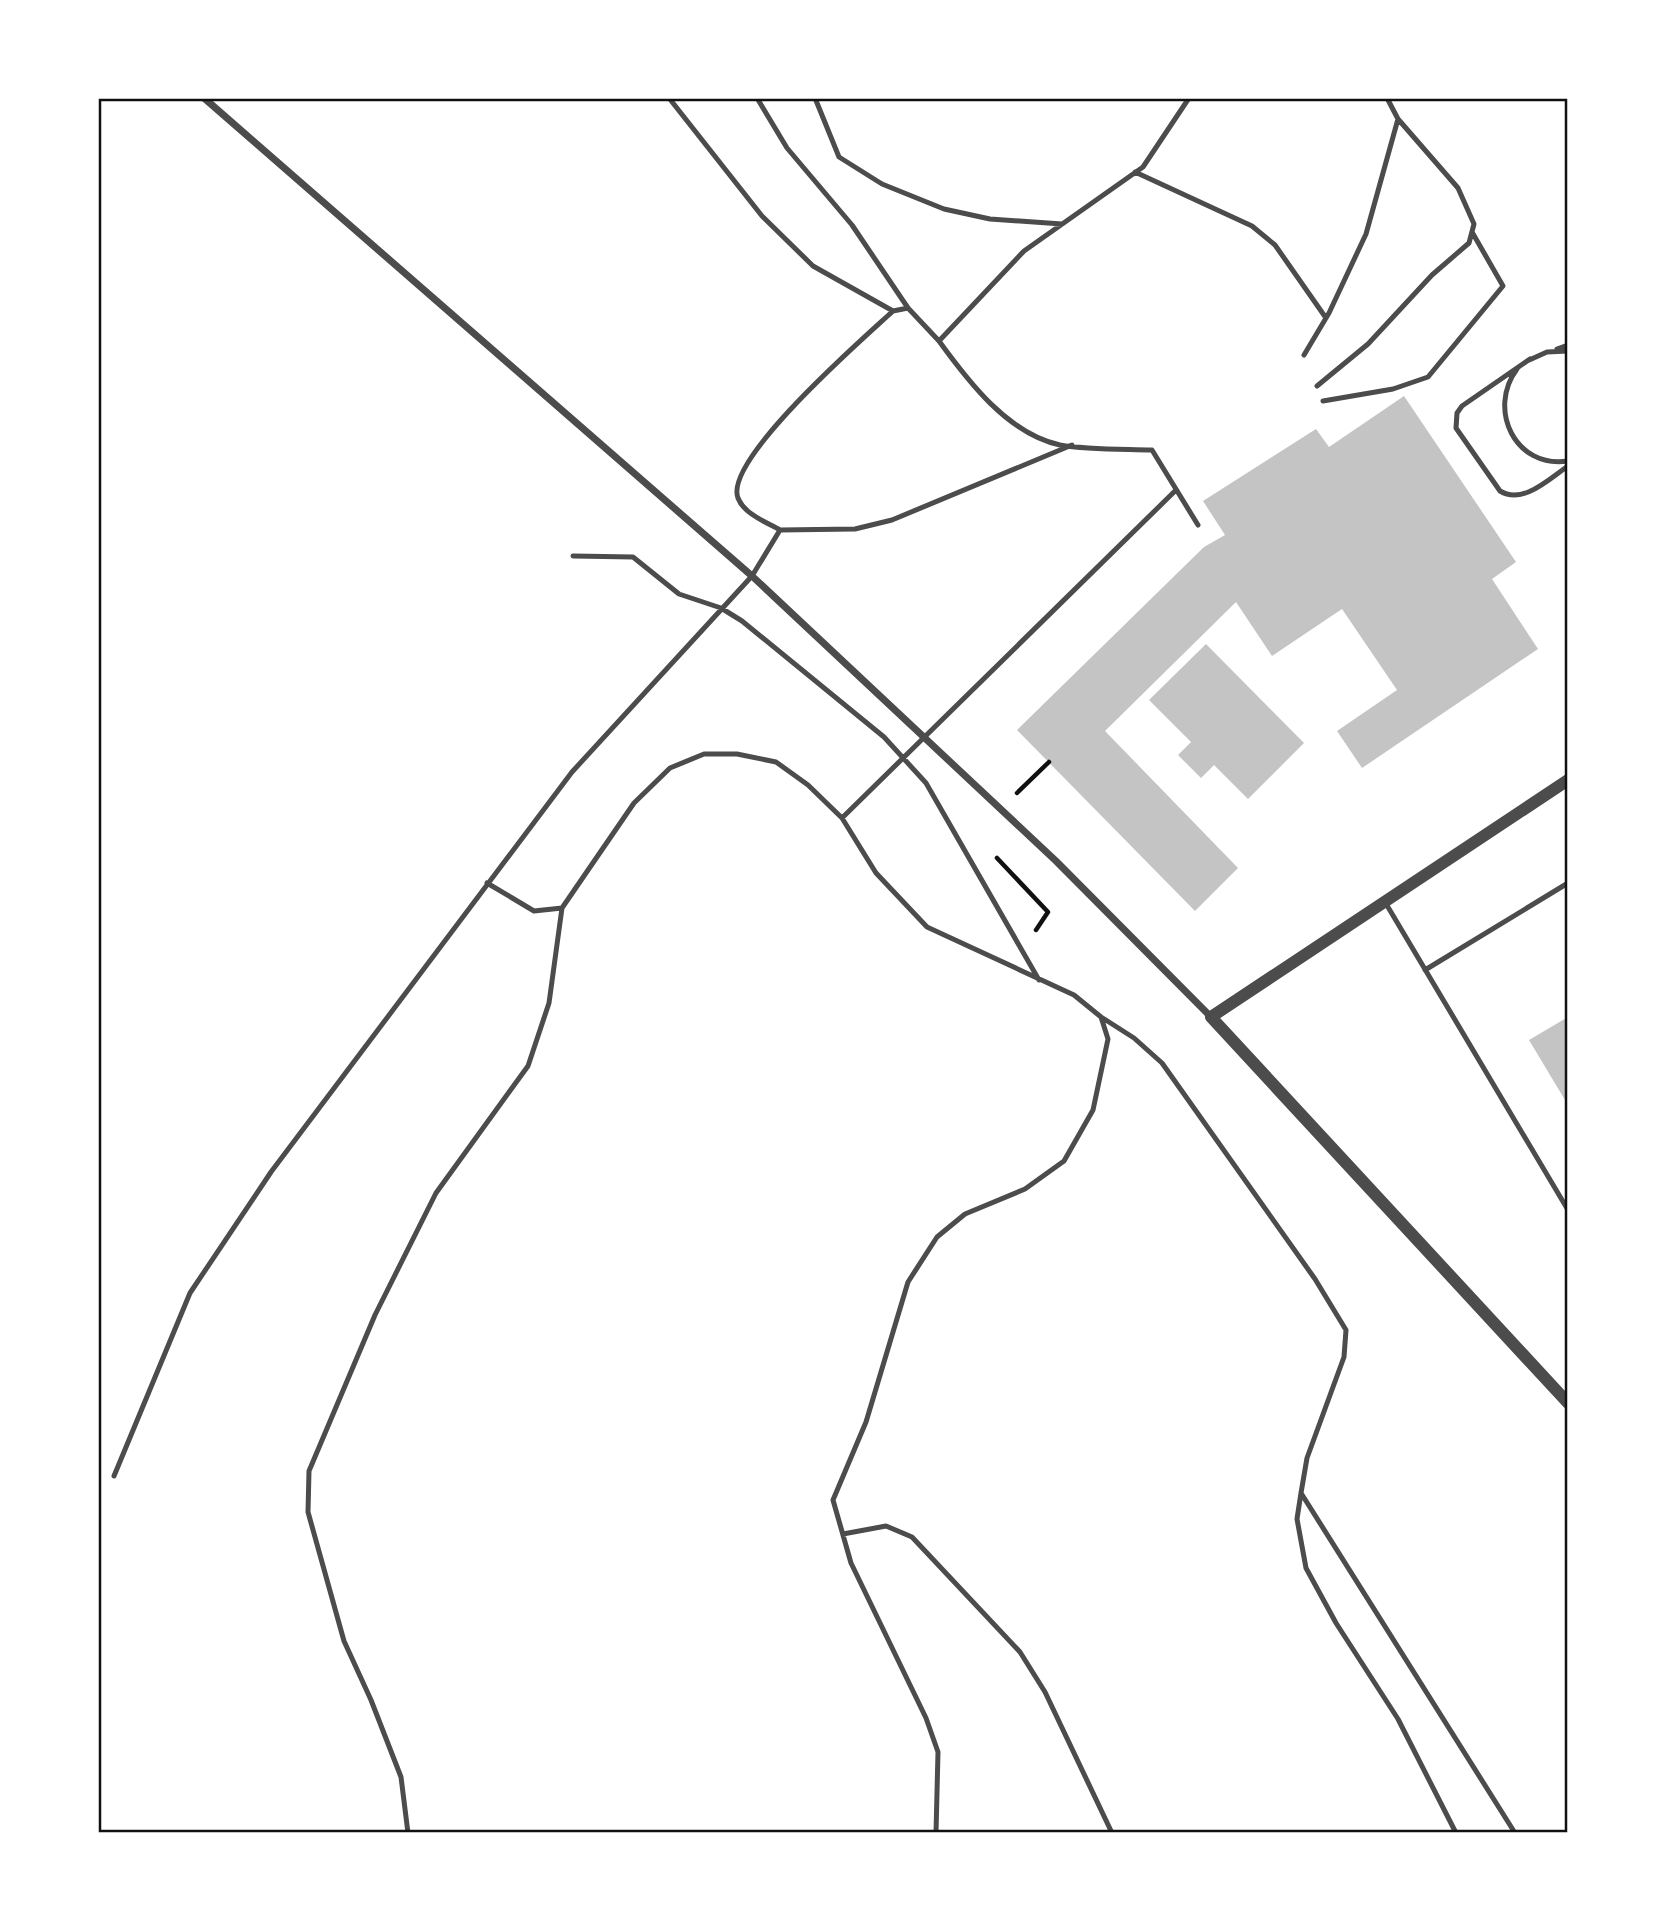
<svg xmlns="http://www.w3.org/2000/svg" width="1666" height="1931" font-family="'Crimson Pro',serif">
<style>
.building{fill:#c4c4c4}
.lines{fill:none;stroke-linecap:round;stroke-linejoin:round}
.path{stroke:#111;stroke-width:4.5}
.service{stroke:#4c4c4c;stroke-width:5}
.minor{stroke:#4c4c4c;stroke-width:7}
.tertiary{stroke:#4c4c4c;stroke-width:12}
.neatline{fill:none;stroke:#111;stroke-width:2.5}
</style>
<rect width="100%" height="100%" fill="#fff"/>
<path class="building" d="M1404 396 1516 562 1492 579 1538 649 1362 768 1337 731 1397 690 1342 609 1272 656 1236 602 1105 731 1238 868 1195 911 1017 730 1204 547 1225 535 1203 501 1316 429 1329 447Z
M1206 644 1304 743 1248 799 1214 765 1201 778 1178 755 1191 742 1149 700Z
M1568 1017V1105L1529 1040Z"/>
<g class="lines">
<path class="path" d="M1017 793 1049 762
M997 858 1048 912 1036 930"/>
<path class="service" d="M669 98 762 216 813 266 893 311
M757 98 787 148 852 225 908 308
M815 98 839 157 882 184 944 209 990 219 1062 224
M1189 98 1143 167 1024 251 939 341C968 381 1008 434 1060 445 1089 450 1122 449 1152 450L1198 525
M1135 172 1252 226 1275 245 1326 318
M1557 349 1568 345
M1304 355 1329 313 1366 234 1398 119 1387 98
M1530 359 1462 406 1457 413 1456 428 1500 491C1523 505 1549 479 1568 466
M1527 361 1547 352 1568 351
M1517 369C1487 409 1515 469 1568 461
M1317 386 1368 344 1432 275 1469 243 1474 224 1458 188 1398 119
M1323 401 1393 389 1428 377 1503 286 1472 232
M780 530C766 522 744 514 738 498 723 460 865 337 893 311L908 308 939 341
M573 556 633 557 679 594 721 608 742 621 884 737 926 783 1039 980
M842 818 1176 490
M487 883 534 911 562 908 634 803 670 768 704 754H737L776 762 808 785 842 818 876 873 927 927 1074 995 1101 1017 1108 1039 1093 1110 1064 1161 1025 1189 965 1214 937 1237 908 1282 866 1422 833 1500 851 1563 926 1718 938 1752 936 1833
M1385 902 1568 1210
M1425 970 1568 883
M1101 1017 1134 1038 1162 1063 1315 1279 1346 1330 1344 1357 1307 1458 1301 1493 1297 1519 1306 1568 1336 1623 1398 1719 1456 1833
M114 1476 190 1293 271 1172 572 772 752 576 780 530 855 529 892 520 1072 445
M1301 1493 1515 1833
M843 1534 886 1526 912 1537 1020 1652 1045 1692 1112 1833
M408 1833 401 1777 371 1700 344 1641 308 1512 309 1471 375 1315 436 1193 528 1066 549 1003 562 908"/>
<path class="minor" d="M204 98 752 576 1056 861 1211 1017"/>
<path class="tertiary" d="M1568 780 1211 1017 1568 1403"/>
</g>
<rect width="1666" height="1931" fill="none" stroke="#ffffff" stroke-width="200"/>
<rect x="100" y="100" width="1466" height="1731" class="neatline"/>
</svg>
